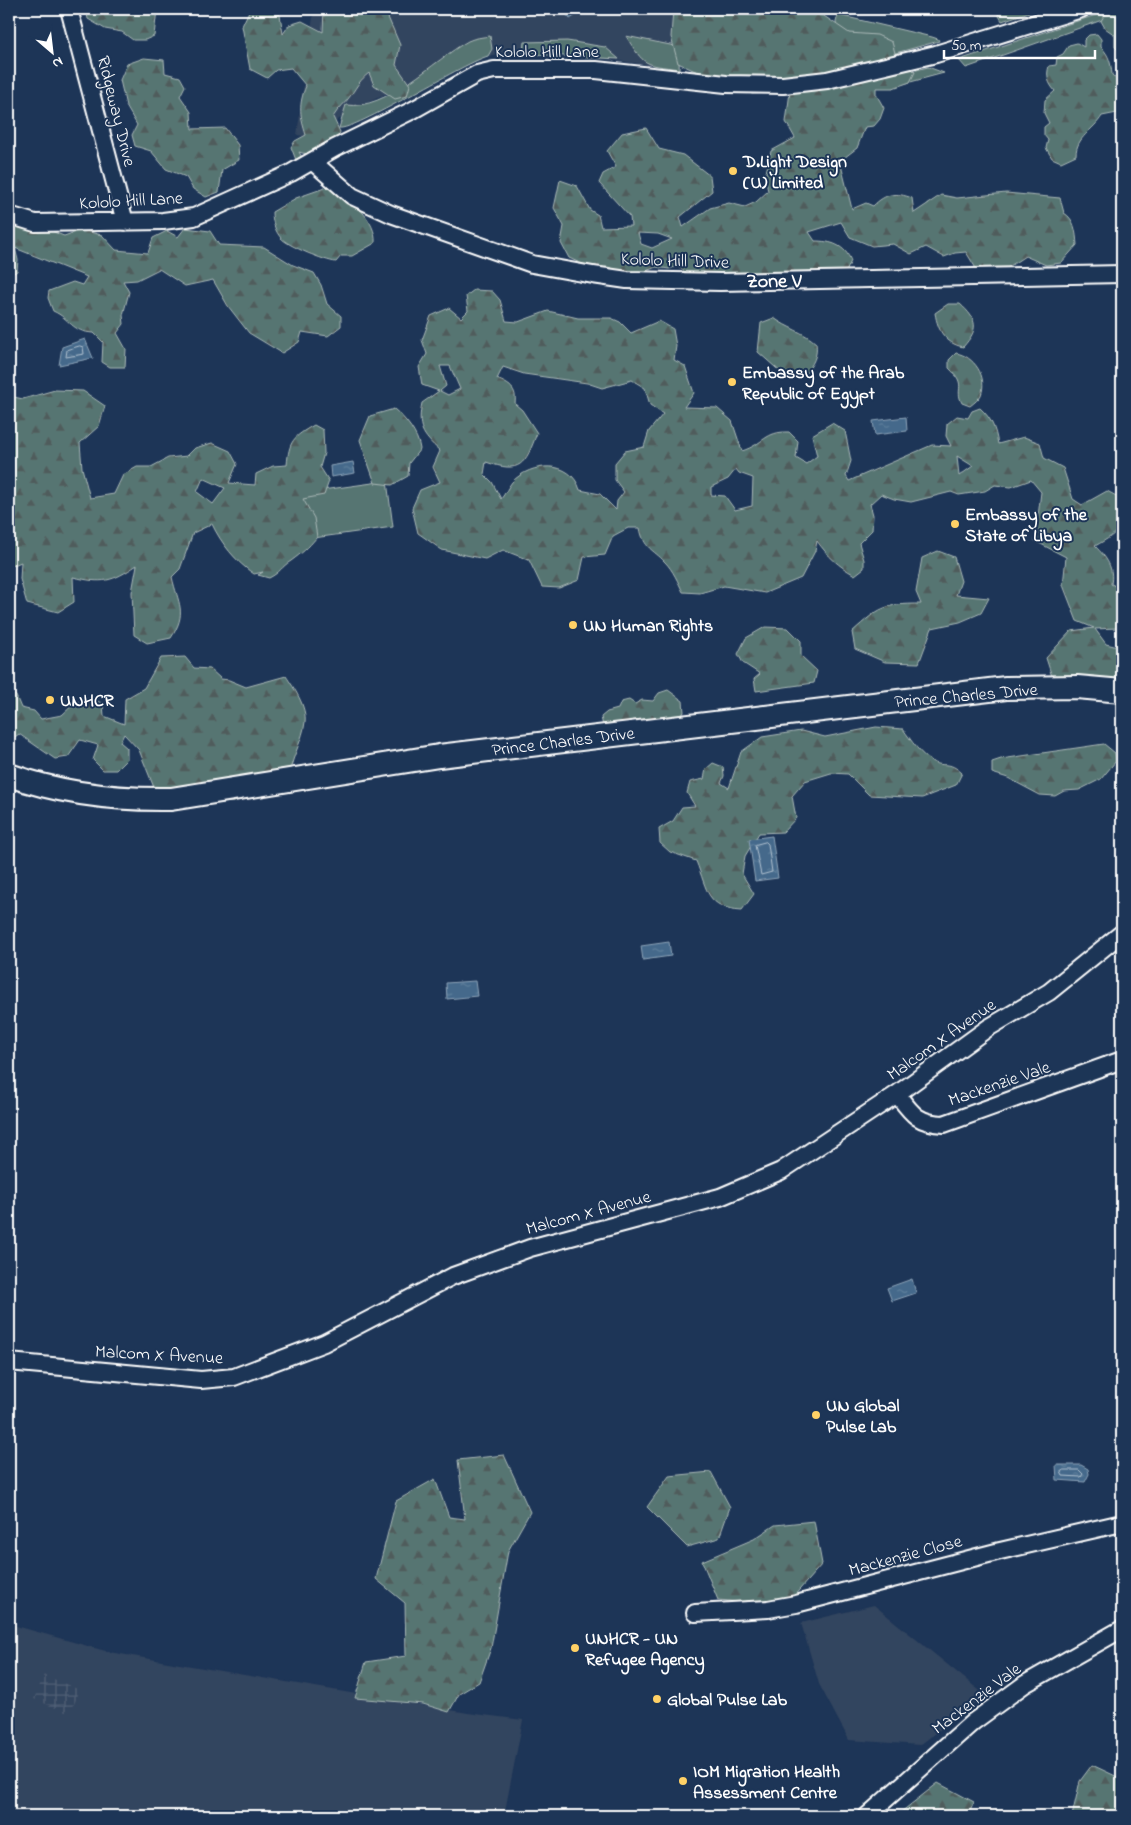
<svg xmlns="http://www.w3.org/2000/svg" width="1131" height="1825" font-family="'Indie Flower',sans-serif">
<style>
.built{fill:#32445e}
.industrial{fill:url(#industrial-grid)}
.grass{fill:#577472;stroke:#abbab8}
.forest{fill:url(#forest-firs);stroke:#abbab8;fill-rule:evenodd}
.water{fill:url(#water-ripples);stroke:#8fa5b9}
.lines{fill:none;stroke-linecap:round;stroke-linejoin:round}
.shore{stroke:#b4c3d1;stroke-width:1}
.street-casing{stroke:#fff;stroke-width:20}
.secondary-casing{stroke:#fff;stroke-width:26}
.street{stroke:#1d3557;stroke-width:16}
.secondary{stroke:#1d3557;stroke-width:22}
.poi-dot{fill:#ffd166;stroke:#1d3557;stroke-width:2}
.labels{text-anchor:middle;stroke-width:4;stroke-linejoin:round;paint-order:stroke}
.street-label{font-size:18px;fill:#fff;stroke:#1d3557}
.poi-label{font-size:18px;font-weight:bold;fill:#fff;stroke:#1d3557;text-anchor:start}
.quarter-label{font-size:20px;font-weight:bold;fill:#fff;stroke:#1d3557}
</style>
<defs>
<pattern id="industrial-grid" width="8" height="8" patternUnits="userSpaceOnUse" patternTransform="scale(1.25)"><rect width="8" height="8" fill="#32445e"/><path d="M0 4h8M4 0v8" fill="none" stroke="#516076"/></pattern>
<pattern id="forest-firs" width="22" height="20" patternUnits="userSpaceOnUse" patternTransform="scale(1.25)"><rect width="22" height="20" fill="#577472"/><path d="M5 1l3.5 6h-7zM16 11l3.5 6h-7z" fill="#505c5b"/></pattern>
<pattern id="water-ripples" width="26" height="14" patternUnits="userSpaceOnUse" patternTransform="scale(1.25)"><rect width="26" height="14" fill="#44698b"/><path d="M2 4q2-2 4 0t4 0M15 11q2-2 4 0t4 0" fill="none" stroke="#60809c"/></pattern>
</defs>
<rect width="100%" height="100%" fill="#1d3557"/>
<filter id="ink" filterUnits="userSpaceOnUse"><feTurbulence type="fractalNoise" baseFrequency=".02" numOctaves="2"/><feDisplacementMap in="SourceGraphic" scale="10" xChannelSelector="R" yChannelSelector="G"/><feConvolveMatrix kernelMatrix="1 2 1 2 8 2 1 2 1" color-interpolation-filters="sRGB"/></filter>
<g filter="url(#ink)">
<path class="built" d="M314 9H677L679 69 582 56 523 54 488 56 492 49 490 36 470 40 449 53 420 77 359 107 310 137 297 135Z
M874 1605 985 1695 920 1745 849 1740 819 1684 801 1623Z
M9 1624 109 1652 468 1713 523 1720 504 1816H9Z"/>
<path class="industrial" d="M44 1675 80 1690 70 1714 34 1699Z"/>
<path class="grass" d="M1001 9H1038L1002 21 998 14Z
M1114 9H1122V13L969 67 966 68 959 60Z
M838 15 932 37 938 39 939 41 881 57 841 60 836 22Z
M490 36 492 49 488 56C459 65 355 131 339 128L346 105C386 111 434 60 468 41 474 38 483 37 490 36Z
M626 36 680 47 679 69C644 64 645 67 626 36Z
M567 41 605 47 619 59 528 54 523 51 524 42Z
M928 67 944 73 903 84 905 73Z
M387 481 393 527 292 541 286 495Z"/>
<path class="forest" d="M86 9H157L154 36 145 40H133L122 32 105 29 88 19Z
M250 9H272L280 15 283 34 289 25 302 21 323 32 324 9H382L387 15 400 45 396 65 410 85 407 96 395 99 374 85 369 73C360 80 357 86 351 95 346 103 338 108 333 117L340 132C335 147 315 158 299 152L304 161 296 160 291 147 295 141 306 135C300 116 298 105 306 86L291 68 276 70 267 78 250 69 242 26Z
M673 9H801L824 16 849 33 877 35 892 42 895 53 915 72 910 82 893 88H876V94L884 108 880 119 874 126 865 127 857 148 840 161 852 209 866 203 873 206C886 193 896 192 912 198L914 213 941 195 957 198 1006 193 1060 198 1064 213C1075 219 1076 233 1077 245L1061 263 1046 265 1025 256 1007 268 977 270 966 252 955 253 944 257 926 247 911 254 893 244 872 246 850 237 841 222 809 232 815 241C831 241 845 245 851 261L845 274 719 283 704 272 686 273 678 266 669 269 656 267 641 273H622L608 267 593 269 569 258 561 243 564 226 554 208 560 180 577 186 590 210 598 215 601 227 631 226 630 217 599 183 603 174 616 167 607 151 622 133 646 128 659 149 683 155 710 176 712 191 680 217 683 227 710 208 729 203 745 207 756 202 768 191 765 177 771 151 795 138 786 122 790 92 752 94 721 83 678 63 671 37ZM638 233 658 234 672 239 652 248 641 244Z
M1117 12 1122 13V54L1115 47V35L1105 28 1101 21 1105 14Z
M1097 34 1101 39V47C1109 55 1111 63 1112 75L1122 84V112L1102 116C1093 131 1076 137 1076 155L1061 162 1052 158 1046 148 1048 140 1044 135V127L1049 123 1044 113 1045 100 1055 91C1048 83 1046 76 1049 66L1056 65 1057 57 1063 54 1069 45 1077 43 1084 47V40L1089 35Z
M144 58 164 60 165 73 180 77 185 86 180 96 191 112 192 129 225 128 238 145 239 160 222 170 219 192 206 197 193 189 186 177 166 169 151 151 135 146 132 135 137 125 126 106 120 80 127 64Z
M336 184C350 200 377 220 375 243L352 256H341L336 262C325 261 288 246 281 238 275 231 272 221 272 212L296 198Z
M12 226 30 230 51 231 64 236 81 230 102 235 116 250 148 253 153 238 167 231 178 237 185 228 210 231 219 245 264 247 293 265 314 273 321 285 327 304 341 316V326L328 336 302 332 299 342 282 353 249 333 228 306 213 280 185 286 159 269 137 280 123 281 129 292 123 315 124 324 117 333 126 349 125 367H110L102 362 103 342 94 333C71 332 71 319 53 311L48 298 49 291 73 282 82 285 87 277 15 248 18 260 17 271 9 276V236Z
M474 290 492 291 500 300 506 321 518 322 548 311 578 318H611L620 322 631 333 659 321 673 329 676 346 674 360 685 366 694 393 684 407 717 408 732 421 742 451C764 444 765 431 789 432L798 441 796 458 806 464 817 456 812 435 832 423 845 431 851 461 846 476 849 481 932 445 951 446 946 436 947 424 957 416 968 418 972 411 980 408C992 419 995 428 998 444L1024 437 1040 443 1044 458 1063 468 1073 499 1082 505 1107 491 1122 499C1122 529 1122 531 1095 546 1107 558 1114 568 1111 584L1122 589V622L1117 628 1095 629 1106 644 1118 647 1122 652V686H1055L1046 658 1071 631 1094 628 1077 621 1063 585 1066 557 1035 541 1041 492 1031 480 1011 487 995 485 985 491 959 495 951 492 911 502 894 499 881 494 870 504 873 515 872 530 859 543 864 560V568L855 575C838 566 828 556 817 541L815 551 801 578 765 593 724 586 700 593 683 592C678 582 673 570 665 562 653 549 644 549 640 528H628L613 536 605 555 584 557 579 580 559 588 542 587 529 560 503 550 485 559 442 550 418 533 412 508 420 490 440 482 433 467 440 451C422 435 417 427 422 403L439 391 422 385 419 367 427 354 422 340 431 316 449 308 461 318 468 311 466 296ZM440 366H450L460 389 448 395 440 391 446 386ZM503 367 524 374 587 383 602 388 632 380 645 388 650 405 663 414 649 431 644 447 625 451 615 463V480L624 492 617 501 616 510 600 494 580 490C571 459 531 462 512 482 508 487 505 494 501 499L492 482 484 474 486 462C521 474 525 465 537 433L522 410 515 404C517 388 510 385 497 379ZM957 456 973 466 959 476ZM736 469 739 473 753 478 752 506 735 510 725 496 711 495V487L728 479Z
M948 304H960C978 320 979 329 963 347 945 343 938 331 935 313Z
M774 318C787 328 804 332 816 343 818 356 813 364 805 374L784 375 758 352 761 323Z
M956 353C974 356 988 377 981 395 979 399 974 403 970 406L962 403C954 388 968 386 949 368V360Z
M55 390 83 391 105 406 99 426 80 443 82 468 90 498 114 494 123 475 137 467H151L168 458 187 456 195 448 212 443 230 451 237 464 229 483 255 485 256 474 273 466 287 465C289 441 293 437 314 425L323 430 324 453 320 467 329 481 324 495 303 499 314 518 317 537C307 549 303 552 291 561 281 567 281 572 269 578L258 575 263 572 254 574C236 562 221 543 212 524L193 533 180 569 172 577C178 604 188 612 171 638L147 643 134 635 132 592 137 565C112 582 103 584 73 577L74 602 58 612 27 604 20 579 21 562 9 567V396L23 399ZM203 478 225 488 213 504 197 492Z
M394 409C406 419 418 434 420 449L409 463 408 476 392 485 375 483 360 440 370 416Z
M938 551 954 557 961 581 956 595 989 598 981 613 960 622 932 628 919 663 885 662 855 649 852 632C880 607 883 604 921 604L916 592 922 558Z
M765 627 788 628 801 641V656L817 671 814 683 756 691 754 679 760 674 743 663 738 654 746 638Z
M185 657 194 668 210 669 221 679 229 680 246 687 286 676C294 688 307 707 305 722 303 739 293 755 290 771L265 776 235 802 207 804 155 790 139 750 124 734 120 742 127 748V759L116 770H103L93 760 98 745 80 740 68 757 55 759 19 734 9 741V691L16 696 21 708 34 711 41 719 62 715 75 703 92 698 103 704 104 716 124 724 125 699 144 688 161 658Z
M668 690 683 701 684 712 678 721 603 726 601 717 607 712 618 709 621 702 629 700 635 704 642 700 653 701 659 693Z
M876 727 903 729C911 740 921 756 933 762 945 768 948 760 962 773L956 785 922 798 869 795 848 774 831 773 805 781 792 796 796 818 783 832 759 833 745 856 742 874 754 894 742 910C706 908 708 891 696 861L670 852 660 843 659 829 673 821 682 807 695 806 687 793 690 782 704 779 706 769 713 763 723 767 724 776 721 783 729 788 741 752 762 737 801 731 825 737Z
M1104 744 1115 753 1116 761 1101 779 1079 790 1064 791 1055 796 1040 795 1008 778 992 773V762L1001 759Z
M504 1455 530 1512 508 1551 491 1648 479 1682 459 1694 449 1712 423 1704 355 1698 366 1662 406 1656 405 1603 376 1579 396 1501 435 1479 449 1517 465 1519 458 1460Z
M711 1472 730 1507 719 1538 687 1547 647 1507 669 1476Z
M814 1521 822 1564 785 1606 718 1600 702 1561 754 1539 775 1525Z
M1092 1765 1122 1779V1816H1072L1080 1781Z
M938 1783 974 1802 968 1816H896Z"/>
<path class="water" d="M562 9H581L582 11 570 19Z
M85 339 93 358 59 365 62 347Z
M906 417 907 431 875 435 873 421Z
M353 462 355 473 331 477 330 466Z
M772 836 778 878 755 881 749 839Z
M669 942 671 956 643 960 641 946Z
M475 981 477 996 447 999 446 983Z
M912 1279 916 1293 892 1301 887 1288Z
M1056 1465H1081L1088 1469 1089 1474 1085 1482 1057 1480Z"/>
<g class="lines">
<path class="shore" d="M80 346 83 347 84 354 66 357 67 350Z
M766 842 768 844 772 872 761 875 755 845Z
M1064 1470H1079L1083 1474 1081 1477 1063 1476 1061 1472Z"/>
<g class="street-casing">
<path id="street" d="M69 9 125 222
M312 161 352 196 391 214 532 264 593 275 627 280 720 282 1122 274
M9 215 35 223 163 221 194 217 291 173 335 148 413 110 477 74 494 70H596L726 84 783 85 827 80 936 54 1081 9
M897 1094C912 1114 917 1123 944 1124L1122 1060
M9 1362 201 1380 234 1377 324 1343 453 1276 530 1248 720 1197 781 1171 897 1094 988 1028 1049 992 1122 933
M695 1613 768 1609 796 1604 1000 1551 1122 1523
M867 1816 973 1722 1025 1684 1122 1629"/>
</g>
<g class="secondary-casing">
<path id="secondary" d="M9 775C62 794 115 800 171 799L439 756 1006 688 1077 687 1122 691"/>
</g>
<use href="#street" class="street"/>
<use href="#secondary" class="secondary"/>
</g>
</g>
<g class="poi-dot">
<circle cx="733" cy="171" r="5"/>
<circle cx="732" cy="382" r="5"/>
<circle cx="955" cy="524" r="5"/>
<circle cx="573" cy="625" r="5"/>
<circle cx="50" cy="700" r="5"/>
<circle cx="816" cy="1415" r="5"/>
<circle cx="575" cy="1648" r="5"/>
<circle cx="657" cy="1699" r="5"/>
<circle cx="683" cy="1781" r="5"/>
</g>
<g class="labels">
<g class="street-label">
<text x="547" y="57">Kololo Hill Lane</text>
<text transform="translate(117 111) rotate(76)" y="6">Ridgeway Drive</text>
<text transform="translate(131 200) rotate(-3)" y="6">Kololo Hill Lane</text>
<text transform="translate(675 260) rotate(2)" y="6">Kololo Hill Drive</text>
<text transform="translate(966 695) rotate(-5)" y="6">Prince Charles Drive</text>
<text transform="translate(563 741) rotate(-7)" y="6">Prince Charles Drive</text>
<text transform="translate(941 1039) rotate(-35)" y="6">Malcom X Avenue</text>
<text transform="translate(999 1083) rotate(-19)" y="6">Mackenzie Vale</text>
<text transform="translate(588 1212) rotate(-15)" y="6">Malcom X Avenue</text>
<text transform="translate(159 1354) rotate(3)" y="6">Malcom X Avenue</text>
<text transform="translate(905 1555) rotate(-15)" y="6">Mackenzie Close</text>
<text transform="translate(976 1698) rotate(-37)" y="6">Mackenzie Vale</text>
</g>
<g class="poi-label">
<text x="743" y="167">D.Light Design<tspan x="743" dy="21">(U) Limited</tspan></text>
<text x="742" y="378">Embassy of the Arab<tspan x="742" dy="21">Republic of Egypt</tspan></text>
<text x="965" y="520">Embassy of the<tspan x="965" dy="21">State of Libya</tspan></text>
<text x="583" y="631">UN Human Rights</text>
<text x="60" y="706">UNHCR</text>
<text x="826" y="1411">UN Global<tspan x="826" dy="21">Pulse Lab</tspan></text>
<text x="585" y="1644">UNHCR - UN<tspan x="585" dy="21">Refugee Agency</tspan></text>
<text x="667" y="1705">Global Pulse Lab</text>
<text x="693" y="1777">IOM Migration Health<tspan x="693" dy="21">Assessment Centre</tspan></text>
</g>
<g class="quarter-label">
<text x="774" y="287">Zone V</text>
</g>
</g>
<rect width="1131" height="1825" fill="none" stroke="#1d3557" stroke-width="30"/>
<rect x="15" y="15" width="1101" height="1795" fill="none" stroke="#fff" stroke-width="2" filter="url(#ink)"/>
<g transform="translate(52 52) rotate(152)" stroke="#1d3557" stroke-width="4" paint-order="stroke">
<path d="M0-4L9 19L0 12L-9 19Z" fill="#ffffff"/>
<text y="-8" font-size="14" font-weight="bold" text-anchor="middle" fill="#ffffff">N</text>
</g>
<path d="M944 50v8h151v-8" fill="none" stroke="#ffffff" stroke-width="2.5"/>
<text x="951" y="50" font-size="15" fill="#ffffff" stroke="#1d3557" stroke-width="4" paint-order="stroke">50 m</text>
</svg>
